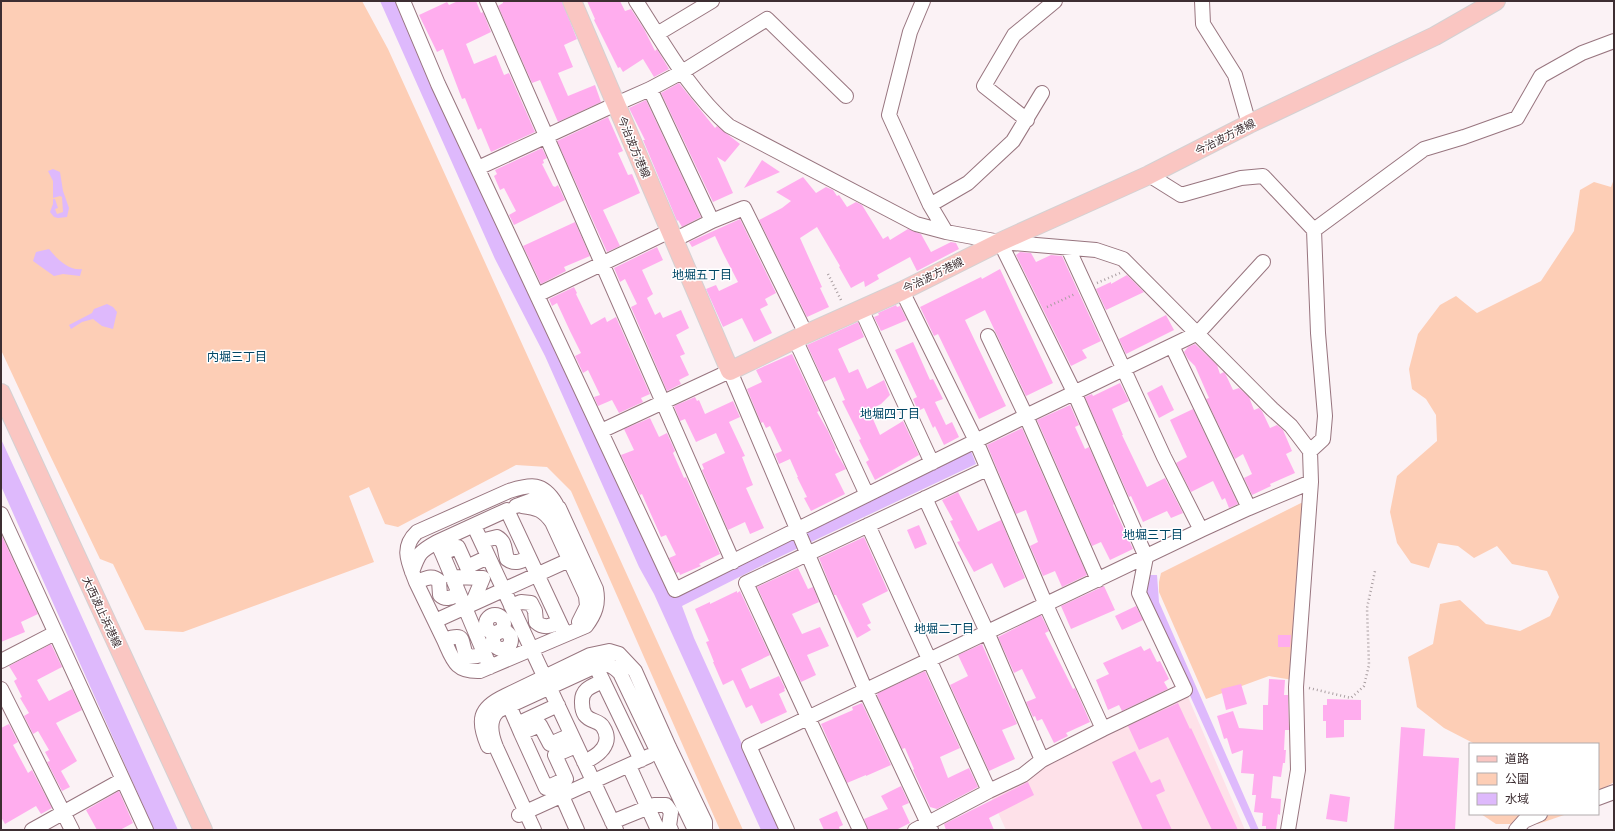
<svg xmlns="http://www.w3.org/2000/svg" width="1615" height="831" font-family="Quicksand,'Noto Sans JP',sans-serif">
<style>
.built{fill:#fee1e9}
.green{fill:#fdceb6}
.water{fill:#deb9fc}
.building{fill:#ffadee}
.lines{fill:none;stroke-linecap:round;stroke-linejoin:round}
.minor-casing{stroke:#98757f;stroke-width:16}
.major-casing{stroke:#d4d1d2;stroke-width:20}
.path{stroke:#a99ea1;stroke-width:2.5;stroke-dasharray:1 3;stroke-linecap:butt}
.minor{stroke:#fff;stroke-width:14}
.major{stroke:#fac6c2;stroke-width:18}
.labels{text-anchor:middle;stroke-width:3;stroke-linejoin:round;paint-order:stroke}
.street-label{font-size:11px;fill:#3d2e32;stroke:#fff}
.neighbourhood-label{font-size:12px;fill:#014766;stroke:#fff}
</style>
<rect width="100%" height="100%" fill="#fbf2f5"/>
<path class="built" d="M1185 690 1245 830H1006L991 797 1048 759Z"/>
<path class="green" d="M1 1H362L388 49 743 830H720L571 491 547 467 516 465 398 527 385 524 369 487 349 496 374 562 183 632 145 630 113 564 100 559 47 449 1 350Z
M1614 179V782L1598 792V744H1475L1444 728 1417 707 1408 657 1433 644 1440 604 1460 600 1486 624 1520 631 1550 616 1559 597 1547 571 1512 564 1497 546 1474 558 1458 546 1438 543 1429 568 1411 563 1397 543 1390 512 1397 476 1437 441 1436 415 1426 399 1412 389 1409 369 1418 334 1440 305 1456 296 1477 313 1541 281 1574 231 1580 190 1594 182 1611 187Z
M1301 503 1305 504 1293 680 1269 676 1206 699 1159 592V582L1161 573Z
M1481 814H1567L1538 824H1496Z"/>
<path class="water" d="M380 1H395L676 594 971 451 976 464 771 561 682 606 694 638 781 830H761L654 594 639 567 545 356 495 259Z
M53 169 60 172 63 191 69 208 67 217 58 218 54 217 50 212 53 204V199H55L58 208 55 209 57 214 63 212 62 197 60 196 53 198V181L48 171Z
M49 249C57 259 69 271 82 269L80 276 63 274 54 276 33 261 36 252Z
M107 304 113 307 117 312 113 329 102 326 93 319 82 322 71 329 69 325 92 313 94 309Z
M1 439 25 491 178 830H154L1 486Z
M1148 575H1157L1159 602 1259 830H1251L1152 612 1144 591Z"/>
<path class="building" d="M458 1H476L481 13 483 12 491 32 466 44 474 64 496 55 504 75 509 73 535 132 491 152 481 128 478 130 465 98 462 99 443 49 437 52 419 15 447 2 449 5Z
M503 1H562L577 39 564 45 573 67 558 73 568 96 595 85 601 102 558 122 540 80 532 83 498 6 503 3Z
M587 1H620L625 11 631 9 644 29 655 51 657 49 669 69 654 77 643 59 623 72 620 67 618 68 594 20 595 19Z
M679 83 715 128 717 126 740 144 725 162 717 157 733 193 713 202 661 93Z
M646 100 701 217 682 227 678 220 677 221 643 140H645L629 108Z
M608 117 623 151 618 153 628 175 632 174 640 193 603 210 620 246 607 252 557 141Z
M542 148 547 158 543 160 544 163 542 164 553 186 555 187 558 185 565 200 514 225 509 215 516 211 504 188 500 190 494 176 497 174 495 170Z
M762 160 780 172 744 188Z
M803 177 816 193 826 187 833 190 837 196 839 195 847 207 856 202 862 205 883 239 888 236 890 240 908 229 921 234 931 252 951 242 956 243 959 249 917 271 910 257 877 275 879 279 865 287 864 281 851 288 839 267 840 266 817 227 800 238 822 287 820 288 829 307 807 317 759 220 782 208 791 201 776 192Z
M740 219 776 293 765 299 768 305 760 309 772 333 754 342 742 318 723 327 706 289 716 285 719 291 738 282 723 253 715 236 692 247 689 242Z
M575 222 590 256 564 267 566 271 541 284 523 246Z
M657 247 663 260 642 270 653 294 647 298 655 315 660 312 663 318 681 310 689 328 676 335 685 354 680 356 689 375 679 380 681 384 667 391 631 307 637 304 625 279 620 282 614 268Z
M1020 252 1031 253 1036 262 1051 255 1062 256 1101 341 1082 350 1087 358 1071 366 1016 255Z
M1000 269 1053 383 1026 396 985 310 965 320 1006 406 979 419 938 334 934 336 920 307 981 277 982 279Z
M1127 275 1144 292 1106 310 1096 289 1111 282V284Z
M574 287 577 293 576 294 591 325 605 317 607 322 616 317 650 394 641 398 643 402 619 413 612 400 598 406 594 397 600 395 588 370 583 373 575 356 581 353 570 331 557 303 552 306 549 299Z
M896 305 897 307 900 306 907 320 881 331 874 317 879 315 878 313Z
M1166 315 1174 330 1126 354 1119 339Z
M858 322 864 337 838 349 849 373 858 369 867 389 884 380 890 395 881 404 869 410 880 435 903 421 919 455 875 480 866 462 869 460 859 440 861 439 842 401 845 400 835 377 824 382 807 345Z
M913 342 930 380 933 379 943 399 935 402 946 425 952 422 959 437 944 445 935 426 933 428 924 408 918 411 913 399 917 397 895 350Z
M1195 344 1217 365 1220 374 1224 372 1226 375 1233 390 1239 388 1249 397 1254 410 1259 408 1262 411 1270 428 1277 425 1283 430 1292 451 1286 454 1295 473 1270 484 1271 486 1252 495 1244 478 1252 474 1243 454 1235 459 1206 399 1209 398 1195 366 1188 359 1184 352 1188 347Z
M792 354 819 411 817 412 828 431 836 449 835 450 846 469 835 474 845 494 811 511 804 498 807 497 797 477H798L790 459 779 464 775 454 782 451 770 426 766 428 763 422 761 423 747 389 762 382 756 370Z
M1120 383 1129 401 1112 409 1123 435H1122L1147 487 1165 478 1183 513 1171 518 1167 511 1143 522 1131 496 1129 497 1085 397 1092 394 1093 396Z
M1162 385 1174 410 1159 418 1147 393Z
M695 397 697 401 699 400 705 414 733 401 740 417 729 422 745 456 742 457 753 485 746 488 764 528 750 534 745 522 728 530 702 470 704 469 702 464 725 453 716 433 696 442 685 419 680 421 674 406Z
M1070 405 1079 425 1075 427 1085 449 1089 447 1114 504 1113 505 1133 549 1110 560 1101 542 1092 546 1037 420Z
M1193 409 1238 504 1229 508 1225 498 1222 500 1213 481 1191 492 1176 463 1187 457 1170 420Z
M650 418 659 437 667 433 675 451 673 453 684 478 686 477 720 554 699 564 701 566 680 575 679 572 676 573 669 558 676 555 666 535 661 537 642 494 640 495 621 455 634 450 624 429Z
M1022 428 1087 575 1062 587 1055 571 1043 576 1030 546 1038 542 1026 510 1016 514 987 445Z
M958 492 978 531 1001 520 1025 578 1004 588 992 563 974 572 957 542 960 541 950 521 953 520 942 500Z
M919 525 927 544 915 549 907 530Z
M1 534 38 614 21 622 25 632 1 642Z
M864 537 888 591 862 604 871 623 867 625 871 630 857 638 836 595H834L819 558Z
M798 568 808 589 813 587 819 602 792 614 802 634 820 627 829 646 807 655 816 675 801 682 757 587Z
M1104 586 1115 610 1071 629 1061 606Z
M737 591V593L740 591 770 655 741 669 750 689 779 676 785 688 784 689 785 691 779 694 787 712 761 724 752 705 746 708 733 680 723 685 713 662H714L706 642 709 641 695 609 710 602V604Z
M1136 606 1143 620 1122 630 1115 616Z
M1041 615 1049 631 1045 633 1073 689 1075 688 1090 722 1066 733 1068 736 1054 743 1042 719 1037 721 1035 716 1033 717 1026 702 1036 698 1022 669 1014 673 998 637Z
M1278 635H1291L1290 647H1278Z
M51 644 62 667 37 680 49 701 72 689 82 710 56 723 77 761 61 771 70 787 62 791 47 762 50 761 45 752 49 750 38 731 33 734 24 716 29 713 20 698 22 697 14 681 17 679 9 666Z
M982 644 1017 724 1002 730 1015 759 989 771 950 685 968 676 958 655Z
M1141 646 1144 651 1150 648 1157 662 1160 661 1169 679 1164 682 1168 689 1122 711 1119 705 1108 710 1096 680 1109 674 1103 663Z
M925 671 960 748 940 757 948 778 969 768 978 787 937 809 930 807 913 770 914 769 905 748 902 749 877 695 878 693Z
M1269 679 1285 680 1284 695H1288L1289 730H1285L1284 750H1286L1285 763H1283L1281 777 1273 776 1271 798 1281 799 1280 815 1278 814 1276 830H1266V826H1262L1263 813 1254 812 1256 795H1252L1254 774 1241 773 1243 750 1232 754 1227 738 1224 739 1217 716 1233 711 1239 728 1263 730V705H1268Z
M1241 684 1247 704 1226 710 1221 689Z
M1327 699 1361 700V720H1344V737L1326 738V721H1323V705H1327Z
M862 703 891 765 866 776V775L847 783 821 724 853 710 852 707Z
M1178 703 1190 729 1191 728 1238 830H1212L1168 737 1139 750 1128 726Z
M9 724 18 742 13 745 28 773 32 770 52 808 41 814 36 806 5 824 1 817V728Z
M1401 727 1425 729 1423 756 1459 758 1455 830H1394Z
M1135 751 1151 783 1160 779 1165 791 1156 795 1172 830H1143L1112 762Z
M1028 782 1034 795 989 818 994 830H946L944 824Z
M901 786 909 803 902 806 910 823 896 830H868L864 819 888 809 881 796Z
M119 791 133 823 120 830H97L86 810Z
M1330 794 1350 797 1347 822 1326 819Z
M837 811 843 825 839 827 840 830H824L819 819Z"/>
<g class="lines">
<g class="minor-casing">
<path id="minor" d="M403 1 438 84 675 590 1026 416 1198 333 1263 262
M487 1 733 562
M636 1C664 44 690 92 729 126L916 224 946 232 1000 242 1096 250 1123 259 1272 409 1291 426 1310 451 1311 482 1296 687 1298 770 1288 830
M923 1 910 32 889 115 930 205 946 232
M1202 1 1203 24 1235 75 1249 124
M657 34 712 1
M650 89 712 221
M1027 120 984 86 1014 35 1055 1
M478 168 616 104 650 89 682 72 767 19 846 96
M1149 175 1181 195 1241 178 1263 176 1314 230 1318 333 1325 416 1323 439 1310 451
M930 205 968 183 1013 141 1042 93
M1314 230 1424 149 1464 137 1517 118 1541 76 1582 53 1614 41
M674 240 712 221 744 208 806 334
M902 291 976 441 1046 605 1103 729
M537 295 670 231
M861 309 932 463
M988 336 1026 416 1098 580
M795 339 867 495
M1172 346 1249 508 1201 530
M601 431 730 371 865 689 931 830
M925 498 987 632 1042 760 1103 729 1185 690 1139 593 1146 557 1074 392 1000 242
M522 506C538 508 543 510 552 522L586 596 587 606 579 622
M1249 508 1311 482
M1 514 146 830
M868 525 989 791 915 830
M474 526 616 830
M481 541 497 537C506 542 504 549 507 559 515 565 521 561 529 558
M442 553 437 542 507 510 565 634
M488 557 467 567 458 547 442 553 490 667
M412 572C419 553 419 552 437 542
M451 577 483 578 472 604
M416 582C409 563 400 548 417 532L509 491C531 484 543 482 556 504
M459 594C452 597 446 601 440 595L439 581C432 574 425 579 416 582L444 640C466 632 460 640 466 655L468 657 477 656 484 653
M511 606 521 602 531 603 535 611 536 622C544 629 551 626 559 622
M486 624a9 9 0 1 1 18 0a9 9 0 1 1-18 0Z
M435 621 578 556
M493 640a9 9 0 1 1 18 0a9 9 0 1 1-18 0Z
M444 640C453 660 455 672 480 671L586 626C595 614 599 604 596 589L559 508 545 500 535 499 516 506
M590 655 609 651 619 654 635 671 669 747 705 822V830
M1 661 55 633
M1 689 72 830
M517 724 558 705
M521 733 546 788 566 779 555 755 576 746
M571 735 550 744 540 725 521 733 505 696 590 655 603 681
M488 746C477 720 479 708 505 696
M584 762C598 756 614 744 603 727 599 720 590 722 585 715 583 712 582 707 582 703 581 689 592 686 603 681L641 760
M629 766 658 830
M989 791 1023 775 1042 760
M562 796 577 830
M1598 798 1614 792
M519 815 649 756
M612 822 654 805H666L671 812 669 826 671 830
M32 830 122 780
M534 830 496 747C492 737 488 721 497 712 500 709 505 708 509 706L596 666C607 663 612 665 620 673L695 830
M787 830 749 746C899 673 1050 602 1201 530L1164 457 1068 248
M860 830 746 583 987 469
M1516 830 1524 821 1540 814"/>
</g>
<g class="major-casing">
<path id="major" d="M572 1 730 371 806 334 902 291 1000 242 1149 175 1249 124 1435 36 1496 1
M1 393 203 830"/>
</g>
<path class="path" d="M828 274 842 302
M1097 283 1120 273
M1047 307 1075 294
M1309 688 1351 698 1364 686 1369 665 1367 608 1375 571"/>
<use href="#minor" class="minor"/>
<use href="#major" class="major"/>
</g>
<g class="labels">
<g class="street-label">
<text transform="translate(1225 137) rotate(-27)" y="4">今治波方港線</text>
<text transform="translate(634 147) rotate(67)" y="4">今治波方港線</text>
<text transform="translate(933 275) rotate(-26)" y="4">今治波方港線</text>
<text transform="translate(102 612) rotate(65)" y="4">大西波止浜港線</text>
</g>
<g class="neighbourhood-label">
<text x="702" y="279">地堀五丁目</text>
<text x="237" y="361">内堀三丁目</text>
<text x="890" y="418">地堀四丁目</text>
<text x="1153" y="539">地堀三丁目</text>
<text x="944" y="633">地堀二丁目</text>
</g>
</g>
<rect width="1615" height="831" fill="none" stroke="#3d2e32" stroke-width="4"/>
<rect x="1469" y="743" width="130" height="72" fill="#ffffff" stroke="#b1abad"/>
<rect x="1477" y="756" width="20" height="6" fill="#fac6c2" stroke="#b1abad"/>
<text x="1505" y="763" font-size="12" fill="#3d2e32">道路</text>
<rect x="1477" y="773" width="20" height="12" fill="#fdceb6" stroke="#b1abad"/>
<text x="1505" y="783" font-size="12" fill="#3d2e32">公園</text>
<rect x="1477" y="793" width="20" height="12" fill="#deb9fc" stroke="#b1abad"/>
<text x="1505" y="803" font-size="12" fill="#3d2e32">水域</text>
</svg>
